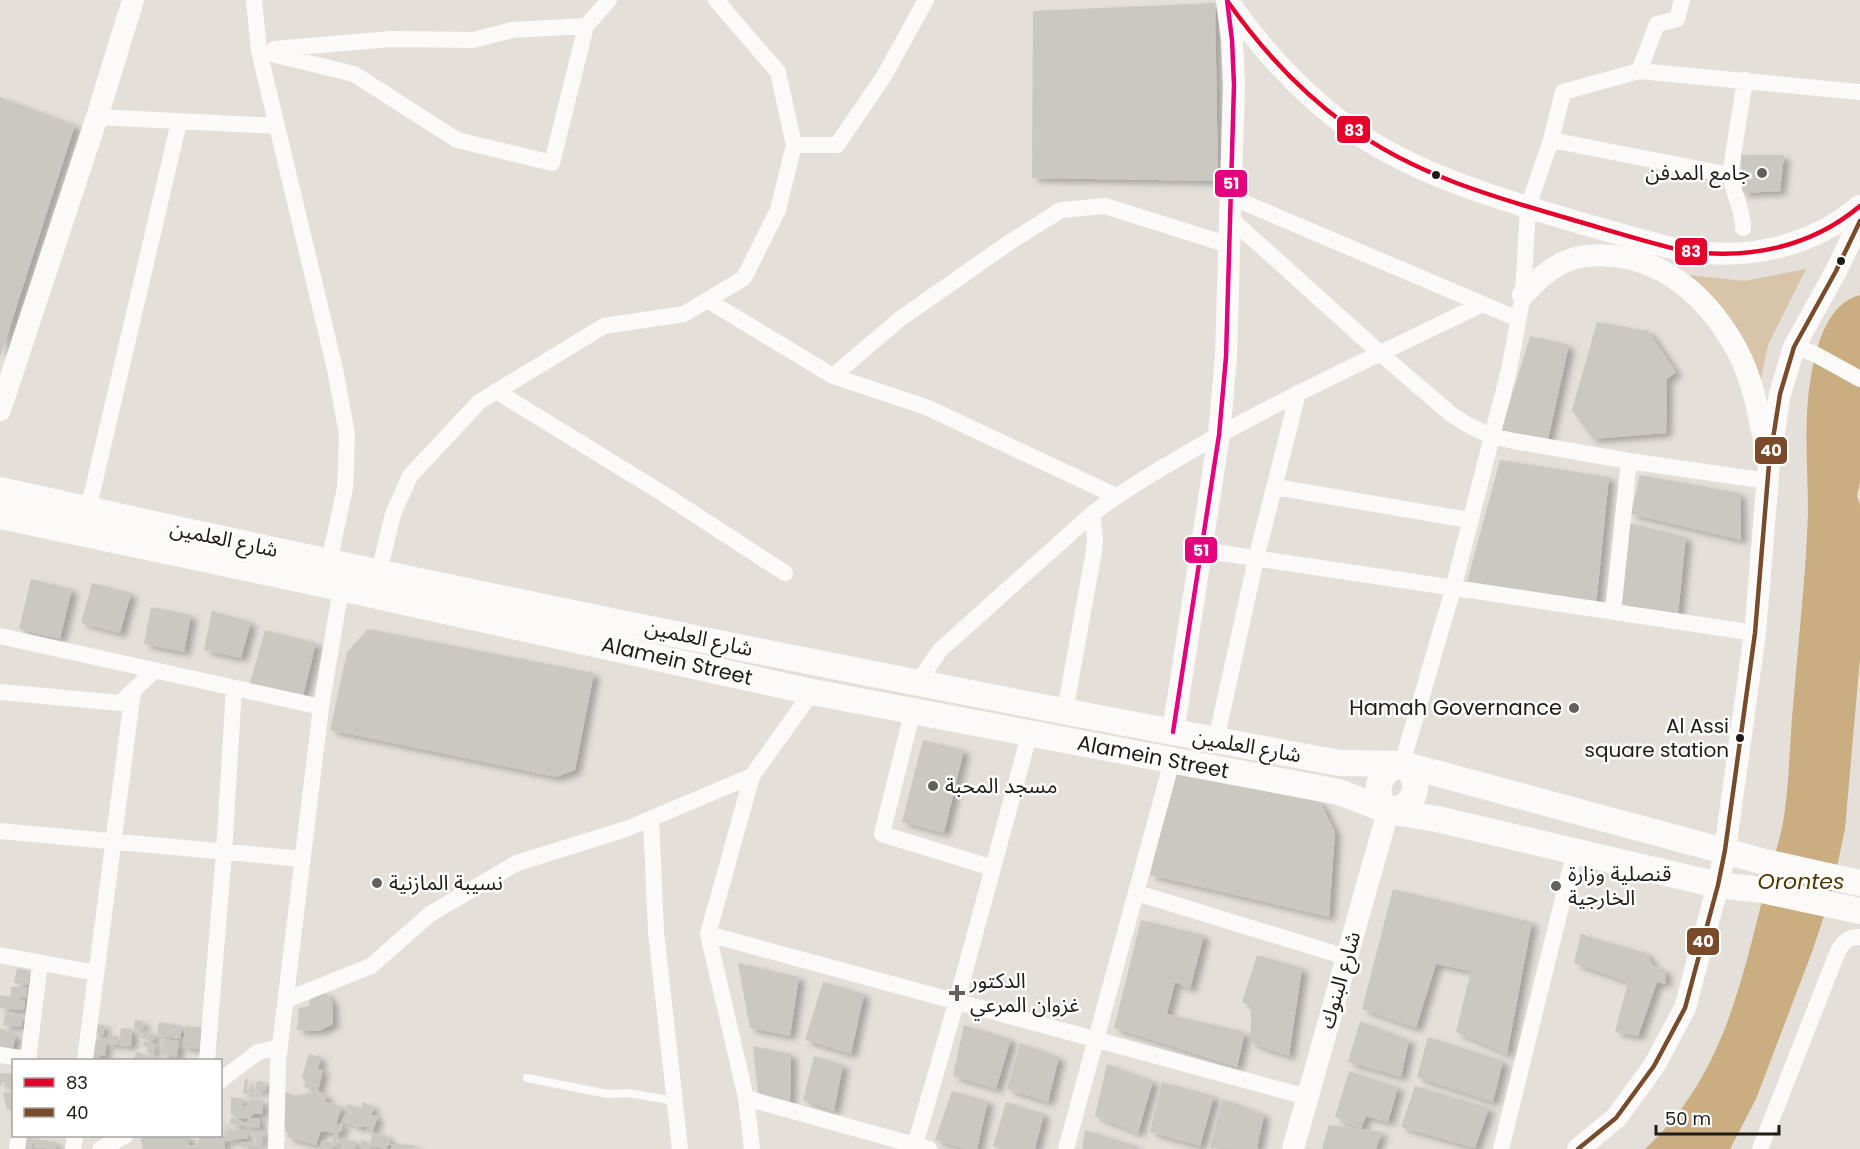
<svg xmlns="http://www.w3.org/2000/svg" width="1860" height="1149" font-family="Poppins,'Noto Sans Arabic',sans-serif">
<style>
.green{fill:#d8c4a8}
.water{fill:#caad81}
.building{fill:#cbc7c1;filter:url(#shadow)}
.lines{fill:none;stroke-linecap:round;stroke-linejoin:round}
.lane{stroke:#fbfaf9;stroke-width:8}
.street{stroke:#fbfaf9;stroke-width:16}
.secondary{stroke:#fbfaf9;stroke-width:22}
.primary{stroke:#fbfaf9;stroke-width:26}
.bus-1-casing{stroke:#fff;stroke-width:9}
.bus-2-casing{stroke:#fff;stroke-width:9}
.bus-3-casing{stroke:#fff;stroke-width:9}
.bus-1{stroke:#e4002b;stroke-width:4.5}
.bus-2{stroke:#7a4b2a;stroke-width:4.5}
.bus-3{stroke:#e5007d;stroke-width:4.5}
.poi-dot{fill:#64605b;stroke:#fff;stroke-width:2}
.bus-dot{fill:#1f1b17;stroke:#fff;stroke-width:2}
.labels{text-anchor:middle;stroke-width:5;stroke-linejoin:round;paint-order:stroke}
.bus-label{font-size:20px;fill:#1f1b17;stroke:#fff;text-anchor:end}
.poi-label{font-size:21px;fill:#1f1b17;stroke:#fff;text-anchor:start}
.street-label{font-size:21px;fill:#1f1b17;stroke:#fff}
.water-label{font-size:22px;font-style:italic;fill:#513603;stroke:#fff}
.line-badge{stroke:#fff;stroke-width:2}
.badge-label{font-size:16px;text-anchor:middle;font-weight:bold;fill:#fff}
</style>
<defs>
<filter id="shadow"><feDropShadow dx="6" dy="4" stdDeviation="3" flood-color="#0004"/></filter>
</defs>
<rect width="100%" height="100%" fill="#e4dfd9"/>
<path class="green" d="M1806 269 1768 345 1756 402 1746 356 1670 273 1745 281Z"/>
<path class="water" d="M1860 295V482L1857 496 1860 505V658L1845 829 1831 895 1812 952 1756 1099 1730 1149H1645C1720 1080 1739 992 1763 897 1770 869 1782 837 1785 809 1790 771 1790 733 1794 695 1799 634 1806 574 1808 513 1808 467 1803 422 1811 376 1816 347 1827 303 1860 295Z"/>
<path class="building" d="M1215 3 1218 181 1032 178 1033 11Z
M0 97 75 125 0 358Z
M1741 155H1784L1780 191 1742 193Z
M1597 322 1648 331 1676 372 1667 379 1666 433 1593 439 1572 410Z
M1530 336 1569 345 1547 444 1499 438Z
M1500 460 1609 477 1596 606 1465 589Z
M1640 475 1740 493 1741 540 1631 514Z
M1629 523 1686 537 1678 614 1619 603Z
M31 579 72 589 60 639 19 629Z
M92 583 131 593 120 633 81 623Z
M151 607 191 615 184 652 144 644Z
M212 611 251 622 241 658 204 650Z
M368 629 594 673 575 770 556 777 330 730 347 652Z
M265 630 316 643 303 696 249 686Z
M923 740 964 750 944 833 902 822Z
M1175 768 1320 802 1335 832 1329 917 1150 875Z
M1393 889 1532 922 1507 1054 1456 1032 1471 971 1436 964 1416 1028 1362 1009Z
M1141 920 1204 935 1190 989 1175 982 1167 1014 1245 1032 1237 1067 1114 1028Z
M1581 933 1589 937 1646 953 1653 965 1666 971 1665 984 1657 982 1638 1036 1615 1032 1628 982 1574 963Z
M1257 955 1302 968 1289 1056 1251 1043V1006L1242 1002Z
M738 963 799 977 790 1036 750 1028Z
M17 968 30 971 28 985 14 983Z
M823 982 864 994 851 1054 805 1040Z
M11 987H27V998L12 997 25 1000 24 1010 0 1008V995L11 997Z
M325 992 332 1001 333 1024 319 1031 297 1030 299 1008 309 1006 310 999Z
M5 1014 22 1016 21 1027 3 1025Z
M135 1020 143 1021 142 1030 134 1029Z
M1360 1021 1409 1040 1401 1077 1348 1062Z
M159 1022 182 1026 180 1039 157 1035Z
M94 1024 105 1025 103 1035 93 1034Z
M964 1025 1011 1039 996 1089 953 1076Z
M185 1026 206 1028 204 1049 183 1047Z
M0 1028 16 1035 12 1052 0 1048Z
M121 1028 132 1029 131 1046 119 1045Z
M143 1031 155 1034 153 1041 141 1038Z
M108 1035 118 1036 117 1045 108 1044Z
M1428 1037 1503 1061 1493 1102 1417 1077Z
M96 1039 106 1040 105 1056H100V1050L98 1060H87L94 1049Z
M163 1039 179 1041 177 1057 161 1054Z
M144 1041 156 1045 153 1055 147 1052 148 1048 143 1046Z
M1020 1043 1059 1057 1048 1102 1007 1089Z
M753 1046 791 1054 790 1104 758 1094Z
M136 1052 146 1055 145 1060 134 1059Z
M309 1054 321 1057 318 1069 323 1070 318 1091 327 1096 325 1102 342 1106 336 1125 341 1123 346 1113 359 1114 346 1111 347 1104 361 1108 363 1102 374 1107 371 1115 378 1116 372 1133 368 1131 366 1127H356L348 1121 343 1122 342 1131 339 1132 335 1145 330 1149 320 1145 323 1140 332 1143 334 1133 321 1131 316 1145 287 1137 289 1129 280 1127 285 1092 295 1096 318 1091 304 1087 305 1081 302 1077 303 1073Z
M814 1056 843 1065 834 1111 803 1100Z
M1107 1064 1153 1081 1138 1133 1095 1116Z
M1349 1071 1398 1087 1388 1122 1366 1116 1361 1129 1382 1132 1376 1149H1322L1329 1125 1361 1129 1335 1117Z
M0 1073 14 1074 13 1087 6 1086V1082H2L0 1087Z
M245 1079H248L247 1091H255L254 1094 243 1093Z
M257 1081 265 1082 264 1091H255Z
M1162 1082 1214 1096 1200 1146 1150 1132Z
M1415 1086 1489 1108 1475 1148 1401 1127Z
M952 1091 988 1101 977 1149H966L935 1140Z
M14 1092V1109H7L3 1093Z
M231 1097 243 1099 242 1106 249 1107V1100H263L262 1114H253V1116L248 1118H260L259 1128 230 1124 231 1117 247 1123 248 1118 237 1119 231 1114Z
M1223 1099 1264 1114 1257 1149 1210 1148Z
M1006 1102 1044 1114 1035 1149H1003L993 1146Z
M220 1121H222L225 1149H143L140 1136H189V1145L197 1146 200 1136H220Z
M229 1129 246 1131 248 1138 225 1141Z
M1085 1130 1137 1146V1149H1082Z
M254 1131H263L260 1145 257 1147Z
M384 1132 391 1144 387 1146 386 1149 371 1144 370 1149 360 1146 361 1139 371 1144 372 1133 383 1137Z
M25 1136H32L31 1149H25Z
M342 1138 356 1142V1149H343L344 1144 339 1143Z
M35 1139 56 1142V1149L34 1147Z
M242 1142 255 1143 253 1147H241Z
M391 1144 415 1145 414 1149H391Z"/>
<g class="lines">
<path class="lane" d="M527 1078 608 1094 628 1093 675 1101"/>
<path class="street" d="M254 0 259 51 335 369 347 434 345 488 329 562
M274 49 391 39 473 40 512 30 586 26
M259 51 354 74 457 140 552 163 586 26 609 0
M1639 71 1657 24 1677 19 1682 0
M97 117 277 126
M1551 140 1730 175 1745 80
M794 145H837L884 76 926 0
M1730 175C1733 191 1744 214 1743 228
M1231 197 1518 319
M1230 218 1381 354 1452 415 1470 426 1491 436 1514 441 1629 461 1768 481
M707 300 833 376 926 407 1116 496
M1794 347 1813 353 1860 379
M833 376 900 319 1007 244 1061 210 1105 206 1229 245
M496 391 662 493 785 573
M1275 487 1469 520
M88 510 179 122
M1201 550 1755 633
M379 572 393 514 410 476 479 402 604 326 684 314 744 278 778 210 794 145 778 72 716 0
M1613 612 1629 461
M0 636 321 707
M923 684 925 672 940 650 1092 514C1125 489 1160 469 1196 448 1289 395 1386 351 1482 304
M0 692 120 703 155 670
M913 710 882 834 993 868
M1065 711 1094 551 1095 537 1092 514
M1216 740 1256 559 1298 393
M1402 764 1453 589 1509 370 1523 295 1528 207 1551 140 1563 92 1639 71 1860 92
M651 819 656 932 680 1149
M0 831 303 859
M1137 893 1346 957
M708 934 1307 1097
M0 955 96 973
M286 1000 371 966 430 914 517 863 626 829 752 776 812 692
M0 1055 28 1059
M28 1060 40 963
M85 1060 133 691
M207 1060 224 852 234 688
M220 1081 258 1052 280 1047
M746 1098 929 1149
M17 1149 19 1136
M73 1149 75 1136
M100 1149 125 1136
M276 1149 278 1062 321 707 341 588
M752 1149 746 1098 708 934 752 776
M914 1149 957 1000 1030 732
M1066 1149 1172 761
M1501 1149 1575 850
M1760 1149 1838 951C1844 941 1849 937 1860 937"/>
<path class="secondary" d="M1229 3C1263 51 1301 93 1348 127 1414 174 1493 197 1570 220 1608 231 1646 242 1684 251 1747 260 1810 248 1860 206
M1523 295C1535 283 1546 271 1562 263 1580 254 1601 254 1620 257 1673 265 1712 304 1737 350 1754 382 1759 416 1766 451
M0 410 97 117 133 0
M1173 732 1219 435 1226 357 1234 85 1232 40 1227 0
M1293 1149 1388 811
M1578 1149 1616 1118 1654 1066 1685 1008 1718 885 1725 850 1755 633 1769 464 1780 394 1794 347 1836 271 1860 221"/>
<path class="primary" d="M0 490C445 589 892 681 1340 763L1402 764
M0 516 341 588 812 692 1339 792 1388 811 1437 819 1718 885 1762 890 1860 911
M1388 811C1371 794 1378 769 1402 764L1765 862 1860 883
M1388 811C1416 809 1425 781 1402 764"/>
<g class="bus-1-casing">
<path id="bus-1" d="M1228 2C1262 50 1300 92 1348 126 1413 174 1493 197 1570 219 1608 230 1645 242 1684 251 1747 260 1810 248 1860 206"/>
</g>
<g class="bus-2-casing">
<path id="bus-2" d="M1578 1149 1616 1118 1654 1066 1685 1008 1718 885 1725 850 1755 633 1769 464 1780 394 1794 347 1836 271 1860 221"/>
</g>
<g class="bus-3-casing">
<path id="bus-3" d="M1173 732 1219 435 1226 357 1234 85 1232 40 1227 0"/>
</g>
<use href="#bus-1" class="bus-1"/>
<use href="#bus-2" class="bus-2"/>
<use href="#bus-3" class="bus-3"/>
</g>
<g class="poi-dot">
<circle cx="1762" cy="173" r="6"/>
<circle cx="1574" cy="708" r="6"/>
<circle cx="933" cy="786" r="6"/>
<circle cx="377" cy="883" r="6"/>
<circle cx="1556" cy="886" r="6"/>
<path d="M954 984h6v6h6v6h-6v6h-6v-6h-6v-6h6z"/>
</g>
<g class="bus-dot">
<circle cx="1436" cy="175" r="5"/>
<circle cx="1841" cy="261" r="5"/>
<circle cx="1740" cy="738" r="5"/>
</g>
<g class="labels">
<g class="bus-label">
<text x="1729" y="733">Al Assi<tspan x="1729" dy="24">square station</tspan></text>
</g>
<g class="poi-label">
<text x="1750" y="180" text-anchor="end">جامع المدفن</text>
<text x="1562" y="715" text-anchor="end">Hamah Governance</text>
<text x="945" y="793">مسجد المحبة</text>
<text x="1568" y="881">قنصلية وزارة<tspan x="1568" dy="24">الخارجية</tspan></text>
<text x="389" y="890">نسيبة المازنية</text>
<text x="970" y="988">الدكتور<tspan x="970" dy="24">غزوان المرعي</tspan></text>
</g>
<g class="street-label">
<text transform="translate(224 539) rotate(12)" y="7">شارع العلمين</text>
<text transform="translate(699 638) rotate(12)" y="7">شارع العلمين</text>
<text transform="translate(677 661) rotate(13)" y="7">Alamein Street</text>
<text transform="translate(1247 746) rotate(10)" y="7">شارع العلمين</text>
<text transform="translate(1153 757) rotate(11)" y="7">Alamein Street</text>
<text transform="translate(1340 980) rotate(-74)" y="7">شارع البنوك</text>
</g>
<g class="water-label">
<text x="1801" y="889">Orontes</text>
</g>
</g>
<g class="line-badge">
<rect x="1336" y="115" width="35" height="29" rx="6" fill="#e4002b"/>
<rect x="1214" y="169" width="34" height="29" rx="6" fill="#e5007d"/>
<rect x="1674" y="237" width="34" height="29" rx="6" fill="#e4002b"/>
<rect x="1754" y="436" width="34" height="29" rx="6" fill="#7a4b2a"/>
<rect x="1184" y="536" width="34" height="28" rx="6" fill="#e5007d"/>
<rect x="1686" y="927" width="34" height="29" rx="6" fill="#7a4b2a"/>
</g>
<g class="badge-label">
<text x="1354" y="136">83</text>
<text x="1231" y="189">51</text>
<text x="1691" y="257">83</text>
<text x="1771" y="456">40</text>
<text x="1201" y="556">51</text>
<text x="1703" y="947">40</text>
</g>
<rect x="12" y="1059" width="210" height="78" fill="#ffffff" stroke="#a5a4a2" stroke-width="1.5"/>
<rect x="24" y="1078" width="30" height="9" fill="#e4002b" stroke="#a5a4a2" stroke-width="1.5"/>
<text x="66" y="1089" font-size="18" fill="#1f1b17">83</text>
<rect x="24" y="1108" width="30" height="9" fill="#7a4b2a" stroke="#a5a4a2" stroke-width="1.5"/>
<text x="66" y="1119" font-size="18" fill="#1f1b17">40</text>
<path d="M1656 1125v9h123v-9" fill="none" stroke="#1f1b17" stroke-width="3"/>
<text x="1665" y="1125" font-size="18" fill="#1f1b17" stroke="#ffffff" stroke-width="4.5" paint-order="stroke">50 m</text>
</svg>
